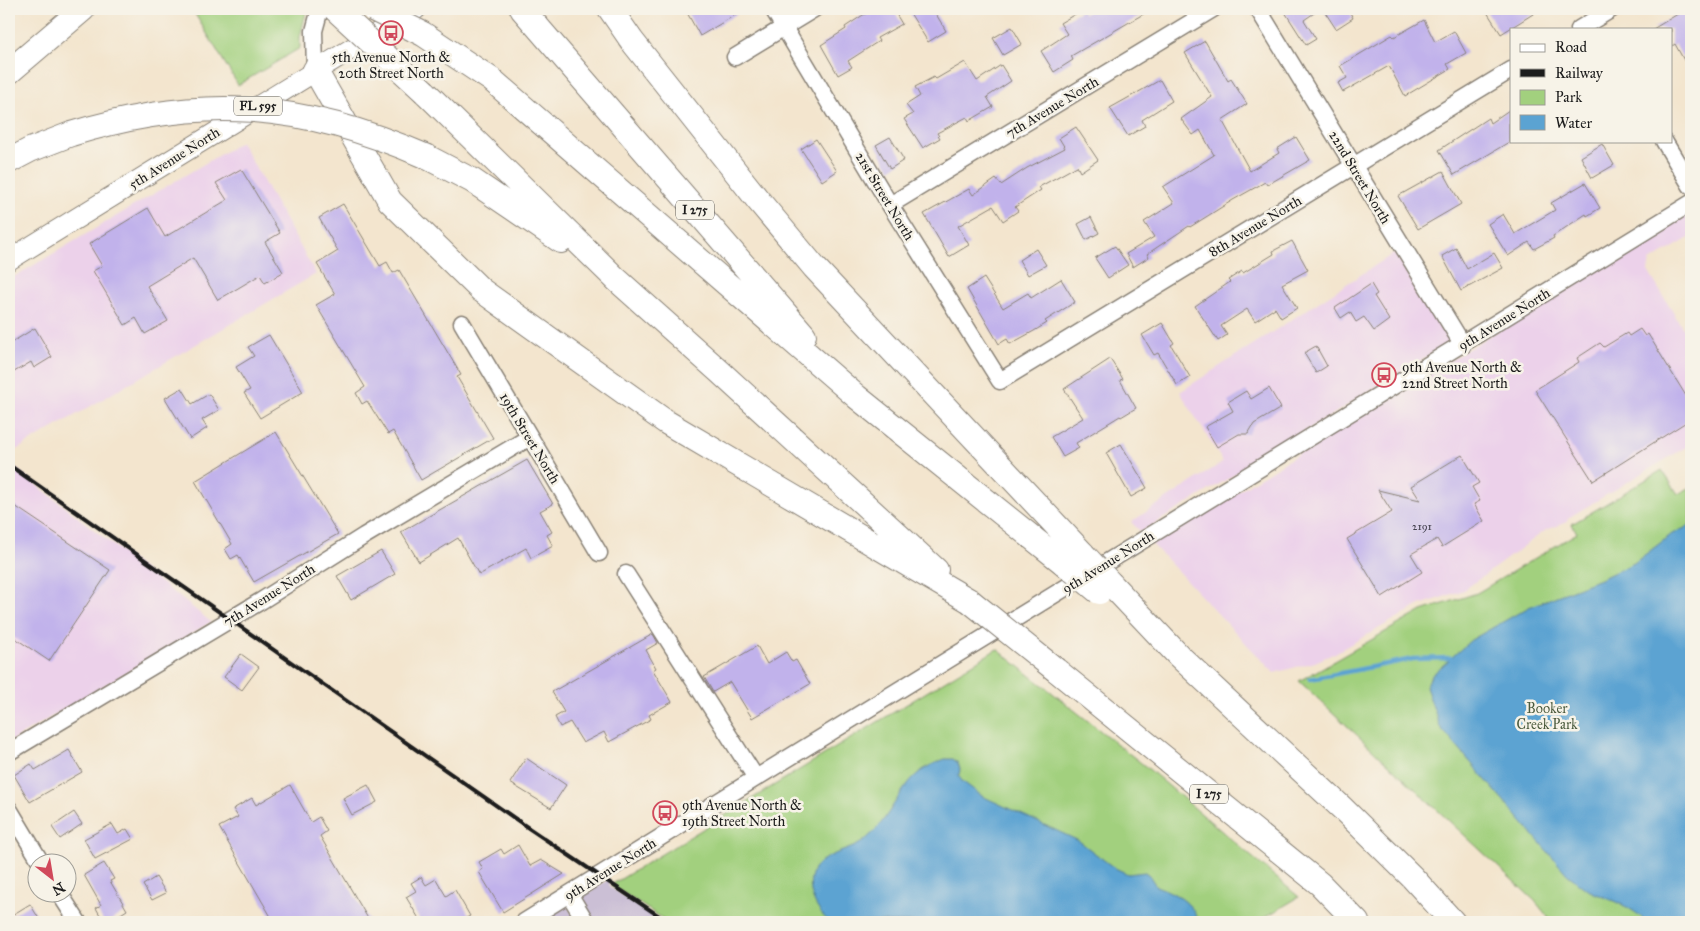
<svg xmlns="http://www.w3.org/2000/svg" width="1700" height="931" font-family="'IM FELL Great Primer',serif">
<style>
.built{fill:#ecd1ea}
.industrial{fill:#cbbfd5}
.green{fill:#a2d07e;stroke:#5f764d}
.water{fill:#5ba3d2;stroke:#3c6077}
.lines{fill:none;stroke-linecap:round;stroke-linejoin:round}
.stream{stroke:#5ba3d2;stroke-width:4.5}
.building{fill:#c1b2eb}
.minor-casing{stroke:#888075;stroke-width:19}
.major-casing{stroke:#888075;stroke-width:22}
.highway-casing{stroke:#888075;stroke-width:26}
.minor{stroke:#fff;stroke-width:16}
.major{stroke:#fff;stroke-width:20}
.highway{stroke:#fff;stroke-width:24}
.rail{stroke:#1c1c1c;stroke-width:4}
.highway-bridge-casing{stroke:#888075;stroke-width:26;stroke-linecap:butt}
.highway-bridge{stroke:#fff;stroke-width:24}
.labels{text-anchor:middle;stroke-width:5;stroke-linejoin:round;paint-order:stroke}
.number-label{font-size:11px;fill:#454250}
.shield{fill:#f7f3e8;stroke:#5e5c59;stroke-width:1}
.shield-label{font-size:12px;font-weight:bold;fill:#1c1c1c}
.poi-label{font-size:14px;fill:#1c1c1c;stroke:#f7f3e8;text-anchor:start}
.street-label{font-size:14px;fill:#1c1c1c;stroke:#f7f3e8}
.park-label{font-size:14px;fill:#4b5b3e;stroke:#f7f3e8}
</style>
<rect width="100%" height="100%" fill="#f7f3e8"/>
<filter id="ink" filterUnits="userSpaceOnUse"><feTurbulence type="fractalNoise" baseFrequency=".02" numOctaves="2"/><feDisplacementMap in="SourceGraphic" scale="10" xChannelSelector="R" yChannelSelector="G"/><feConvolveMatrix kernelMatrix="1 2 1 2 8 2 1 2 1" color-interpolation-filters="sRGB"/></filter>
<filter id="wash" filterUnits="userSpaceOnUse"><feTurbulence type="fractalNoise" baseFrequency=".0096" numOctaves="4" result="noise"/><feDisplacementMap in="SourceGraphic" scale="20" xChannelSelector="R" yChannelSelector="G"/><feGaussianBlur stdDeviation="1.12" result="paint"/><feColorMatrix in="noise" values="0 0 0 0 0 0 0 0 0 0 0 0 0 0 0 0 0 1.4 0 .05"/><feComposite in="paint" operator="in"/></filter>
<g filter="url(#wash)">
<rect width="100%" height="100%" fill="#f3e5ce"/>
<path class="built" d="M241 142 316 274 9 454V280Z
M1691 212V237L1650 261 1648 271 1691 342V444L1568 518 1567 522 1546 530 1464 590 1420 605 1335 653 1315 662 1274 673 1152 544Z
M1396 252 1452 341 1141 532 1131 522 1223 462 1180 392Z
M9 463 211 622 9 742Z"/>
<path class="industrial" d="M609 879 610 887 662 922H595L580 898Z
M567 905 578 922H557L551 915Z"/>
<path class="green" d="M192 9H307L300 37V48L238 85Z
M1662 470 1678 494 1691 487V922H1552L1535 901 1299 681 1422 611 1477 593 1577 533 1572 524Z
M997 649 1150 770 1299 897 1257 922H668L611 885Z"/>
<path class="water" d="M1691 525V922H1646C1632 906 1612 901 1592 892 1583 888 1575 880 1567 874L1440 727 1426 687 1431 676 1471 640 1529 607 1600 579 1634 563 1672 534Z
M945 759H953L958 763 960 769 959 776 962 781 982 796 1079 841 1113 867 1128 874 1145 872 1149 875 1156 886C1175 893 1193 902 1198 922H830C818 913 808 895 811 878 816 852 848 854 865 840 887 822 894 799 912 779 920 770 934 763 945 759Z"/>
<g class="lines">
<path class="stream" d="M1310 679 1413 659 1451 658"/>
</g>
<g id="blocks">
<path class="building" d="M685 9H745L700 36Z
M877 9H893L902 24 877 38 879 41 848 61 852 67 838 75 821 45 846 29 845 27 863 15Z
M918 9H933L946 31 928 42 910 13Z
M1093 9H1152L1071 56 1073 60 1054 72 1041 51 1067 34 1060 23 1082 10 1084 14Z
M1283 9H1320L1304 20 1316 39 1306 45Z
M1323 9H1348L1353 18 1336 29Z
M1485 9H1541L1501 34Z
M1686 9H1691V73L1675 44 1671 47V29H1653Z
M1424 20 1435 42 1454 31 1466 53 1447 64 1450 69 1405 96 1389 66 1343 92 1338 83 1347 78 1340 66 1392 35 1394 37Z
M1012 27 1022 44 1003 55 993 38Z
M1205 41 1228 81 1231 79 1247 104 1222 120 1250 171 1279 153 1277 149 1296 137 1310 160 1267 185 1265 182 1233 200 1190 227 1189 226 1147 254 1149 257 1133 267 1126 254 1154 237 1144 222 1174 203 1163 187 1214 155 1200 130 1193 135 1181 119 1212 97 1185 53Z
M965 62 977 81 1001 65 1011 81 987 97 993 107 969 121 967 117 937 133 940 138 923 148 904 119 913 114 906 105 920 96 915 87 934 77 936 79Z
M1160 80 1172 101 1142 120 1145 126 1128 136 1110 108Z
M1509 110V142L1454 175 1439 150 1488 118 1490 123Z
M1076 127 1098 160 1080 172 1077 166 1039 187 1041 190 1015 207 1018 211 1003 221 993 206 958 226 969 245 949 257 924 214 969 189 973 195 996 179 1001 185 1027 168 1065 148 1059 138Z
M890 137 904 160 890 169 876 145Z
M816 139 837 171 822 181 801 149Z
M1602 144 1614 165 1592 178 1581 157Z
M241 169 280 233 265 242 283 272 265 283 260 275 218 300 193 258 147 286 168 321 145 334 136 318 125 325 93 271 102 266 89 244 148 208 165 237 227 200 216 183Z
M1443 171 1461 204 1418 229 1398 196Z
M1585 183 1600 208 1587 216 1586 214 1553 236 1554 238 1534 249 1529 242 1508 256 1488 224 1503 214 1515 234 1555 210 1551 203Z
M343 204 380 266 387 262 393 273 399 270 461 375 457 377 493 438 421 480 393 431 388 434 367 401 362 404 356 393 365 387 316 305 335 294 317 264 338 251 319 218Z
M1091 217 1099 233 1086 240 1078 224Z
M1292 241 1308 270 1282 284 1297 308 1281 318 1275 308 1255 321 1247 309 1221 326 1227 335 1218 341 1195 306 1230 282 1228 280 1242 271 1243 273 1274 254 1273 251Z
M1115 246 1128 265 1108 278 1095 258Z
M1456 248 1467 269 1494 253 1503 268 1461 291 1442 256Z
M1036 249 1046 265 1028 275 1019 260Z
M984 278 1003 308 1028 293 1031 298 1061 279 1075 302 1045 321 1047 323 1034 331 1010 344 1007 339 999 344 967 289Z
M1371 284 1377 294 1374 296 1389 320 1374 331 1364 317 1356 322 1350 312 1341 318 1335 308Z
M1162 323 1174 343 1171 345 1190 377 1177 385 1158 353 1154 355 1142 335Z
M35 328 52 357 34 368 31 362 9 375V344Z
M1640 329 1645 336 1648 334 1691 404V419L1593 481 1535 390 1579 362 1577 358 1600 343 1604 347 1627 333 1629 336Z
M269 335 303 392 260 418 244 393 250 390 236 367 254 356 248 347Z
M1316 346 1327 366 1316 373 1304 353Z
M1110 359 1123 379 1120 380 1136 408 1121 417 1120 416 1076 443 1079 448 1063 457 1051 437 1083 418 1064 389Z
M182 388 192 404 209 394 219 410 202 420 207 428 190 439 165 398Z
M1269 388 1281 408 1254 424 1248 434H1239L1217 447 1205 427 1233 411 1228 402 1246 391 1251 399Z
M276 432 338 534 254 582 238 555 231 559 225 549 232 544 195 481Z
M1121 444 1147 488 1131 497 1106 453Z
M1462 455 1479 483 1472 487 1480 501 1474 504 1484 521 1442 547 1437 539 1411 554 1422 572 1382 597 1347 539 1392 512 1378 490 1420 500 1411 486Z
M527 460 553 504 540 511 552 532 547 535 553 546 531 558 526 548 479 575 458 538 419 562 401 532Z
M9 502 110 570 49 661 9 634Z
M381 551 395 574 351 600 337 576Z
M653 634 658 643 646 650 656 668 653 670 672 702 649 715 651 719 609 742 604 732 583 743 570 722 560 727 555 717 564 712 552 692Z
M757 646 767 664 786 652 792 662 796 660 810 684 752 718 730 682 713 692 704 677Z
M241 654 259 667 242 690 224 677Z
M69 750 82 772 30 802 14 775 31 764 35 770Z
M526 758 566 785 551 808 510 783Z
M290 785 311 822 319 817 327 831 320 836 370 922H274L219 827 238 817 233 809 252 798 256 805Z
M368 785 377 802 352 815 343 798Z
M74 812 82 824 60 839 52 827Z
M112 824 118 834 127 829 133 839 95 859 84 839Z
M518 845 530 866 541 860 564 874 503 912 479 872 483 869 479 862 501 849 504 854Z
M104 863 114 879 110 881 127 910 108 922H104L96 908 101 905 84 875Z
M156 877 166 893 152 900 143 885Z
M421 877 426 885 436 879 446 896 455 890 470 916 459 922H421L406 897 416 891 411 883Z
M30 904 41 922H9V917Z"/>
</g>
</g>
<g filter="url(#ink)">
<use href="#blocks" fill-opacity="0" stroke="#888075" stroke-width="1"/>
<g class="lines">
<g class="minor-casing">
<path id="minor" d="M773 9 890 205 1000 381 1511 70
M1258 9 1463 345
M1579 29 1612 9
M735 57 814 9
M315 70 314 31 320 9
M1664 141 1691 186
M890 205 1213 9
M462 323 599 553
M626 574 756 778
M9 752 261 601 364 536 530 437
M9 809 42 864
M60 894 78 922
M569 894 586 922
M524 922 756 778 1691 203"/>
</g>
<g class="major-casing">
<path id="major" d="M9 260 416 9"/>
</g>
<g class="highway-casing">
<path id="highway" d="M522 9 804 335
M610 9 632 41 758 200 814 267 1083 554
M315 70 390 201 481 290 666 422 970 601
M9 72 83 9
M492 80 857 397 1065 564
M425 92 616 279 719 371 936 570
M427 157 473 181 561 241
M9 161 30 150 71 134
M1111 584 1179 656 1342 808 1412 877 1453 922
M1056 670 1320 884 1357 922"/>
</g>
<use href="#minor" class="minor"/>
<use href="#major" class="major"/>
<use href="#highway" class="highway"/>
<path class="rail" d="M9 465 527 827 668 922"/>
<g class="highway-bridge-casing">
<path id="highway-bridge" d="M335 9 425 92
M373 9 423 34 492 80
M71 134C201 94 302 102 427 157
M1083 554 1111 584
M1065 564 1099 592
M970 601 1056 670"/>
</g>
<use href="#highway-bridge" class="highway-bridge"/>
</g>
</g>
<defs>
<g id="bus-ring" transform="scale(1.25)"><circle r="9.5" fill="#f7f3e8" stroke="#d1495b" stroke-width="1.5"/><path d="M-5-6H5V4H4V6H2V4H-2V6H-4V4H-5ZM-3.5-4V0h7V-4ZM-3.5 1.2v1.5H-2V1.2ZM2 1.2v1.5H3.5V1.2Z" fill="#d1495b"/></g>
</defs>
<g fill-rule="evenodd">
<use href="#bus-ring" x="391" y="33"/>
<use href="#bus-ring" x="1384" y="375"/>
<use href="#bus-ring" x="665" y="813"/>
</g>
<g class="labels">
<g class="number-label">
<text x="1422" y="530">2191</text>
</g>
<g class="shield">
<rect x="234" y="96.5" width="48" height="19" rx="4"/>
<rect x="676" y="200.5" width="38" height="19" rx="4"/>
<rect x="1190" y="784.5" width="38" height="19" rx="4"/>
</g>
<g class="shield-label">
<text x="258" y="110">FL 595</text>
<text x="695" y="214">I 275</text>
<text x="1209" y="798">I 275</text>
</g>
<g class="poi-label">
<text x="391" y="62" text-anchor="middle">5th Avenue North &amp;<tspan x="391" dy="16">20th Street North</tspan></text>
<text x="1402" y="372">9th Avenue North &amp;<tspan x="1402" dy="16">22nd Street North</tspan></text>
<text x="682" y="810">9th Avenue North &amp;<tspan x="682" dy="16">19th Street North</tspan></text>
</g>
<g class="street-label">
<text transform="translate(1052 107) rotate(-31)" y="5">7th Avenue North</text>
<text transform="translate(174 158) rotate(-32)" y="5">5th Avenue North</text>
<text transform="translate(1360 177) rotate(59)" y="5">22nd Street North</text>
<text transform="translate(885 196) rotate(59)" y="5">21st Street North</text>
<text transform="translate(1255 226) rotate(-31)" y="5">8th Avenue North</text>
<text transform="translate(1504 319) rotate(-32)" y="5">9th Avenue North</text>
<text transform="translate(530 438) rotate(59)" y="5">19th Street North</text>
<text transform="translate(1108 562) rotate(-32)" y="5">9th Avenue North</text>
<text transform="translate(269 595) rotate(-32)" y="5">7th Avenue North</text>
<text transform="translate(610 869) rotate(-32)" y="5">9th Avenue North</text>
</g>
<g class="park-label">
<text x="1547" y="713">Booker<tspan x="1547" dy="16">Creek Park</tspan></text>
</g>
</g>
<rect width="1700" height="931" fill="none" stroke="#f7f3e8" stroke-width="30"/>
<rect x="1510" y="28" width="162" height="115" fill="#f7f3e8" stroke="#9f9d96"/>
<rect x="1520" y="44" width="25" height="8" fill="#ffffff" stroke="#9f9d96"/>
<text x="1555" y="52" font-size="15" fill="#1c1c1c">Road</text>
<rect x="1520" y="69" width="25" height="8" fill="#1c1c1c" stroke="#9f9d96"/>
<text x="1555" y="78" font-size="15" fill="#1c1c1c">Railway</text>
<rect x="1520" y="90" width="25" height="15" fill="#a2d07e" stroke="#9f9d96"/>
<text x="1555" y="102" font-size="15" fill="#1c1c1c">Park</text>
<rect x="1520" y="115" width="25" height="15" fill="#5ba3d2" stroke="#9f9d96"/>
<text x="1555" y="128" font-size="15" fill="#1c1c1c">Water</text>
<g transform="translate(52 878) rotate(149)"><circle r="24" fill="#f7f3e8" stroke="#9f9d96"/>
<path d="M0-4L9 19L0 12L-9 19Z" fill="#d1495b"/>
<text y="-8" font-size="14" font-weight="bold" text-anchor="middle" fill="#1c1c1c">N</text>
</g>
</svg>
